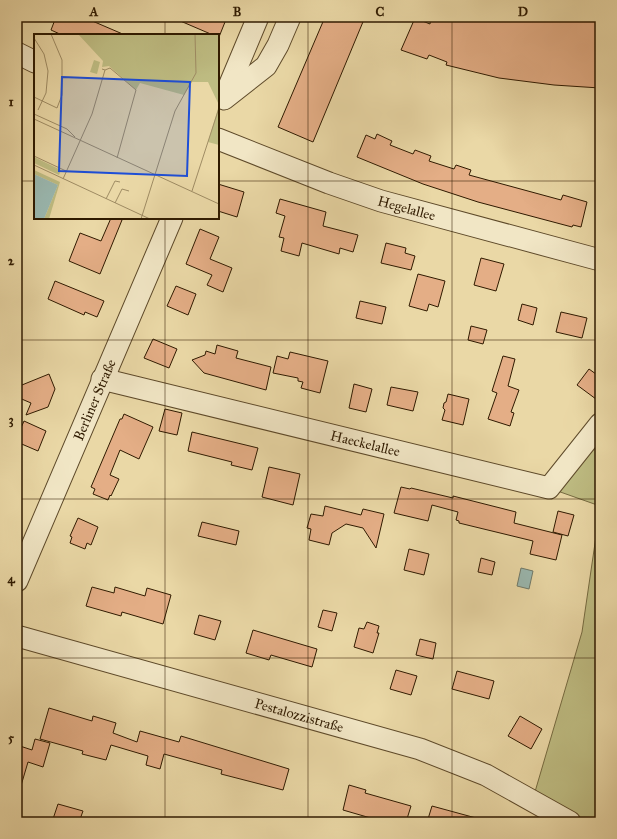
<svg xmlns="http://www.w3.org/2000/svg" width="617" height="839" font-family="'IM FELL Great Primer',serif">
<style>
.green{fill:#bebc82;stroke:#766b41}
.water{fill:#9ab8b0;stroke:#6f796a}
.building{fill:#e4ae86;stroke:#2f1a00}
.lines{fill:none;stroke-linecap:round;stroke-linejoin:round}
.minor-casing{stroke:#5e4a2a;stroke-width:23}
.minor{stroke:#f1e6c5;stroke-width:21}
.grid{fill:none;stroke:#2f1a00;stroke-width:1;stroke-opacity:0.55}
.labels{text-anchor:middle;stroke-width:3.5;stroke-linejoin:round;paint-order:stroke}
.street-label{font-size:14px;fill:#2f1a00;stroke:#f1e6c5}
.inset-road{fill:none;stroke:#9f8c64;stroke-width:1}
.view{fill:#1d4ed8;fill-opacity:0.15;stroke:#1d4ed8;stroke-width:2}
.inset-edge{fill:none;stroke:#2f1a00;stroke-width:2}
.neatline{fill:none;stroke:#2f1a00;stroke-width:1.5}
.grid-label{font-size:13px;text-anchor:middle;font-weight:bold;fill:#2f1a00}
</style>
<rect width="100%" height="100%" fill="#ead8a6"/>
<filter id="stains"><feTurbulence type="fractalNoise" baseFrequency=".005" numOctaves="4"/><feColorMatrix values="0 0 0 0 .2 0 0 0 0 .09 0 0 0 0 .02 0 0 0 .5 -.17"/></filter>
<radialGradient id="worn" r=".72"><stop offset=".6" stop-color="#630" stop-opacity="0"/><stop offset="1" stop-color="#630" stop-opacity=".3"/></radialGradient>
<path class="green" d="M600 426V506L549 488Z
M600 509V822H570L532 802 582 632Z"/>
<path class="water" d="M521 568 533 571 529 589 517 586Z"/>
<path class="building" d="M56 17H92L90 20 125 35H62L51 30Z
M171 17H227L219 37 218 35H213Z
M325 17H365L313 142 278 127Z
M431 17H600V88L554 85 499 78 446 65 447 62 429 55 427 59 401 50 415 18 430 24Z
M377 134 392 141 390 145 413 154 415 150 431 156 429 161 454 169 456 165 471 170 469 175 561 200 563 195 587 202 581 227 573 225 572 227 478 202 423 184 357 157 366 135 375 139Z
M218 184 244 192 237 217 218 211Z
M280 199 326 212 323 226 358 235 353 252 340 248 339 254 302 243 299 256 281 251 284 238 279 237 285 216 276 213Z
M111 218H117L122 220 100 274 69 261 80 233 101 241Z
M200 229 219 237 210 259 232 268 223 292 207 285 212 275 186 264Z
M386 243 406 248 405 253 415 256 411 270 381 263Z
M481 258 504 264 496 291 474 285Z
M418 274 445 281 438 307 429 304 427 311 409 306Z
M55 281 104 301 97 317 85 312 84 315 48 299Z
M176 286 196 294 188 315 167 306Z
M360 301 386 307 382 324 356 318Z
M522 304 537 308 533 325 518 320Z
M561 312 587 318 582 338 556 332Z
M471 326 487 330 483 344 468 340Z
M153 339 177 349 169 368 144 358Z
M217 345 238 351 236 358 271 367 266 390 204 373 192 360 205 355 206 351 215 354Z
M290 352 328 361 320 393 301 388 303 382 298 381V378L273 373 277 356 288 359Z
M503 356 515 359 508 386 519 390 511 412 514 413 510 426 488 419 497 393 492 391Z
M589 369 600 377V402L577 385Z
M49 374 55 389 48 407 26 415 31 403 17 397V387Z
M354 384 372 389 366 412 349 408Z
M391 387 418 392 413 411 387 405Z
M448 394 469 399 463 425 442 420 445 410 443 408 444 403 446 402Z
M165 409 182 413 177 435 159 431Z
M124 414 153 427 139 459 120 450 110 475 119 479 111 496 110 495 108 500 93 494 95 489 91 487 120 419H122Z
M24 421 46 431 38 451 17 442V437Z
M192 432 258 448 252 470 231 465 232 462 188 451Z
M269 467 300 474 293 505 262 497Z
M401 487 410 489 411 488 453 498V496L516 512 514 523 562 535 556 560 530 554 533 541 459 523V521L456 520 458 512 432 505 428 521 394 513Z
M325 506 361 515 363 509 384 514 376 548 363 528 346 524 332 533 329 545 309 540 311 529 307 528 311 514 323 516Z
M558 511 574 515 568 536 553 532Z
M78 518 98 527 91 545 87 543 85 549 70 543 72 537 70 536Z
M202 522 239 531 236 545 198 536Z
M409 549 429 554 424 575 404 570Z
M481 558 495 562 492 575 478 572Z
M92 587 114 593 115 587 145 596 147 588 171 595 163 624 122 612 121 616 86 606Z
M323 610 337 613 332 631 318 627Z
M199 615 221 621 215 640 194 634Z
M367 622 379 626 377 633H379L373 653 354 647 359 628 364 629Z
M253 630 317 649 312 667 271 655 269 660 246 653Z
M420 639 436 643 433 659 416 655Z
M396 670 417 676 411 695 390 689Z
M457 671 494 681 489 699 452 689Z
M49 708 92 721 93 716 116 723 113 733 137 742 140 731 179 742 181 736 289 769 283 790 221 774 222 770 164 754 160 769 146 765 148 756 111 745 106 760 82 754 83 751 40 739Z
M520 716 542 729 531 749 508 736Z
M35 739 50 743 43 767 28 762 20 789H17V745L32 750Z
M349 785 366 790 365 793 411 806 406 822H373L374 819 343 810Z
M58 804 83 811 79 822H52Z
M432 806 476 818V822H439L428 819Z"/>
<g class="lines">
<g class="minor-casing">
<g id="minor">
<path d="M17 53 35 62"/>
<path d="M224 98 258 17"/>
<path d="M224 99 266 66 278 45 290 17"/>
<path id="s1" d="M218 139 329 183 381 201 600 260"/>
<path id="s2" d="M102 379 549 488 600 424"/>
<path id="s3" d="M17 581 172 218"/>
<path id="s4" d="M17 636 420 749 486 775 570 822"/>
</g>
</g>
<use href="#minor" class="minor"/>
</g>
<path class="grid" d="M165 17V35M308 17V822M452 17V822M17 181H35M218 181H600M165 218V822M17 340H600M17 499H600M17 658H600"/>
<g class="labels">
<g class="street-label">
<text dy="5" stroke="none"><textPath href="#s1" startOffset="201">Hegelallee</textPath></text>
<text dy="5" stroke="none"><textPath href="#s3" startOffset="197">Berliner Straße</textPath></text>
<text dy="5" stroke="none"><textPath href="#s2" startOffset="271">Haeckelallee</textPath></text>
<text dy="5" stroke="none"><textPath href="#s4" startOffset="293">Pestalozzistraße</textPath></text>
</g>
</g>
<g transform="translate(34 34)">
<rect width="185" height="185" fill="#ead8a6"/>
<path d="M44 0H185V111L174 108 185 71 174 48H158L150 61 106 49 102 56 75 32 68 33 69 27ZM60 26 66 28 63 40 56 38ZM0 123 27 136 25 141 0 129ZM0 136 26 148 15 185H10L24 151 0 140Z" fill="#bebc82"/>
<path d="M0 140 24 151 10 185H0Z" fill="#9ab8b0"/>
<path class="inset-road" d="M0 4 10 20 14 37 12 59 4 76M71 36 76 34 102 56 83 124M0 63 23 74 28 61V26L17 0M0 80 33 95 41 103M0 85 185 170M0 122 32 137M0 131 116 185M29 145 58 80 71 36 68 35M158 157 185 74M72 165 81 147 86 148M81 169 88 155 95 157M107 185 141 77 162 39 161 0"/>
<path class="view" d="M28 43 156 48 153 142 25 137Z"/>
<rect width="185" height="185" class="inset-edge"/>
</g>
<rect width="617" height="839" fill="none" stroke="#ead8a6" stroke-width="44"/>
<rect x="22" y="22" width="573" height="795" class="neatline"/>
<g class="grid-label">
<text x="94" y="16">A</text>
<text x="237" y="16">B</text>
<text x="380" y="16">C</text>
<text x="523" y="16">D</text>
<text x="11" y="106">1</text>
<text x="11" y="265">2</text>
<text x="11" y="424">3</text>
<text x="11" y="583">4</text>
<text x="11" y="742">5</text>
</g>
<rect width="100%" height="100%" filter="url(#stains)"/>
<rect width="100%" height="100%" fill="url(#worn)"/>
</svg>
